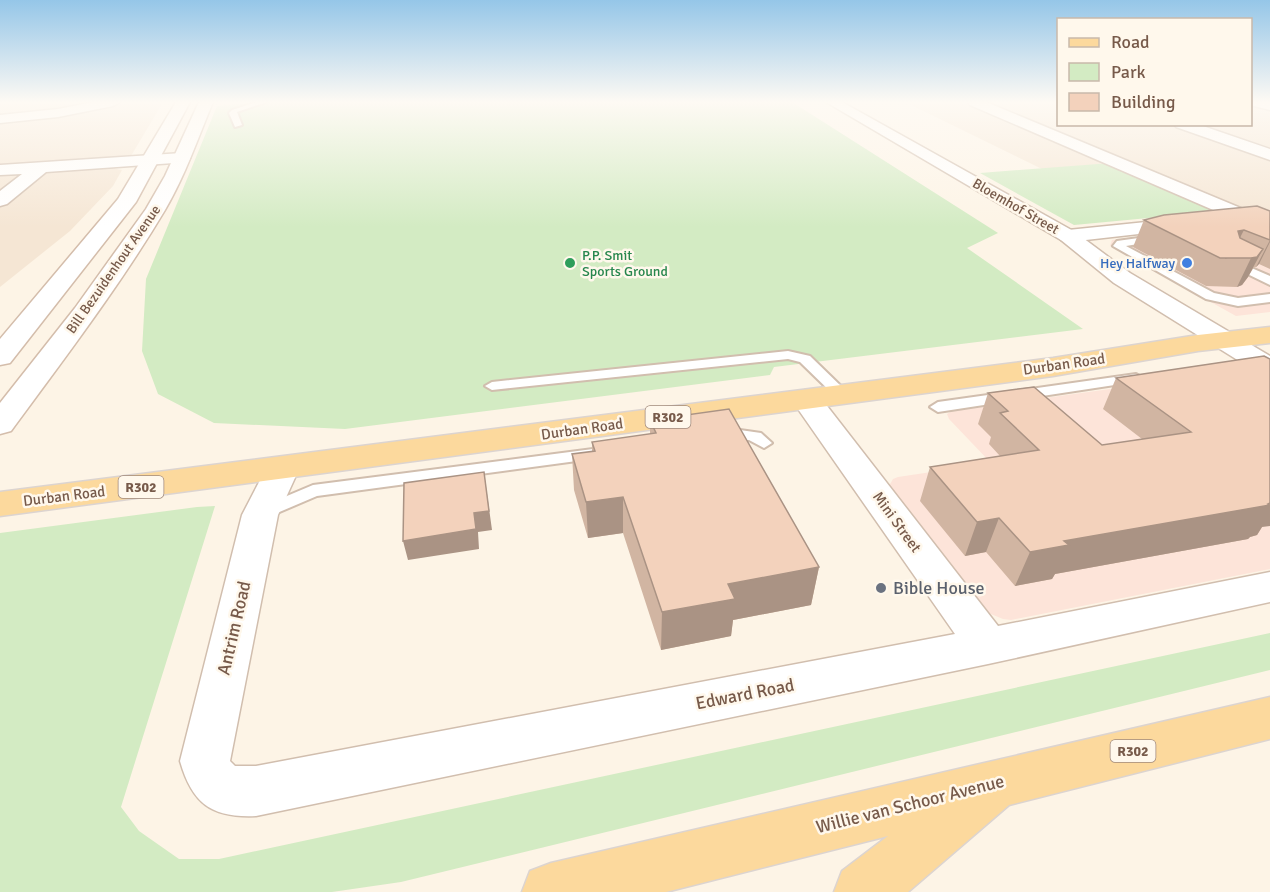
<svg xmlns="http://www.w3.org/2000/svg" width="1270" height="892" font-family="Signika,sans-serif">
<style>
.residential{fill:#f5e6d4}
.commercial{fill:#fde4d9}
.green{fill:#d3ebc3}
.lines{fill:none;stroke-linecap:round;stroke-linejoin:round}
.service-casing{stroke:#d1beae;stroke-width:4}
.minor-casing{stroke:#d1beae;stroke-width:3}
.tertiary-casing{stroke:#d1beae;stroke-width:3}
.secondary-casing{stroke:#d4bdab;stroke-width:3}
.primary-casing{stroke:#dcd4d0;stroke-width:3}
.service{fill:#fff;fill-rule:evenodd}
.minor{fill:#fff;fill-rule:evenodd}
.tertiary{fill:#fff;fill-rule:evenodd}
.secondary{fill:#fff;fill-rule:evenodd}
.primary{fill:#fcd99d;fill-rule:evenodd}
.wall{fill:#d1b5a2}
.shaded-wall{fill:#aa9384}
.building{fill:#f3d2bc;stroke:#aa9384;stroke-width:1.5}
.leisure-dot{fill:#2e9e5b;stroke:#fff8ec;stroke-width:2}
.shop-dot{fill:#3f7fe0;stroke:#fff8ec;stroke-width:2}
.worship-dot{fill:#6b7280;stroke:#fff8ec;stroke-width:2}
.labels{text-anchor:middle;stroke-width:5;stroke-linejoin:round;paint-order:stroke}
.far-street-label{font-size:14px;fill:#775a4a;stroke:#fff8ec}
.far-leisure-label{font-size:14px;fill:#27864d;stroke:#fff8ec;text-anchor:start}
.far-shop-label{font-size:14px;fill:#366cbe;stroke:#fff8ec;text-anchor:end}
.shield{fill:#fff8ec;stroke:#a0897b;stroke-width:1.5}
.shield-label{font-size:14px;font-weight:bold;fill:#775a4a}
.street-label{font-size:15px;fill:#775a4a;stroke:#fff8ec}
.near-worship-label{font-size:18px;fill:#5b616d;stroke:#fff8ec;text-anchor:start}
.near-street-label{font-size:18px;fill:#775a4a;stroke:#fff8ec}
</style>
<rect width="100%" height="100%" fill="#fdf4e6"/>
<path class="residential" d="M0 102H163L131 156H122L112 168 122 170 113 186 70 231 0 287Z
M905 102H1058V124H1250L1251 102H1270V215L1244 217 1117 163 1042 169Z"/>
<path class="commercial" d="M1270 224V312L1236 316 1110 246 1112 240Z
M1233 372 1270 387V569L1011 620 1003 619 986 612 889 486 893 479 898 477 991 463 949 419 947 414 952 411Z"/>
<path class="green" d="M261 102H792L998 233 967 248 1083 329 774 367 770 375 345 429 214 423 158 394 142 351 146 279 217 106Z
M1111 163 1223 211 1074 225 980 173Z
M215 506 121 807 139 831 179 859H219L1270 633V670L401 882 332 892H0V533L197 507Z"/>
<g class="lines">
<g class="service-casing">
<path id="service" d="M257 102H266L237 112 242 125 235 127 229 113 232 110Z
M1146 237 1151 240 1150 242 1126 246 1214 293 1238 298 1270 294V302L1238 306 1206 299 1113 246 1117 241Z
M1233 260 1270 276V285L1229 265 1227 263Z
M788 351 810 356 846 391 849 394 846 397H836L800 362 788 359 492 390 485 386 492 382Z
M1136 374 1143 378 1141 381 938 412 930 407 938 402Z
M740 430 761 433 772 443 764 448 749 440 723 442 715 437 717 434Z
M593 449 599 450 601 454 599 458 317 496 263 519 256 517 254 513 256 509 313 485Z"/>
</g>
<g class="minor-casing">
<path id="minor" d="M94 102H120L113 106 58 117 0 123V115L58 109Z
M968 102H986L1255 214 1258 218 1255 222H1241L970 105Z
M1250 102H1270V110L1250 105Z
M1174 124H1197L1270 149V160L1176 127Z
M182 153 190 158 188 162 46 172 7 204 0 206V191L22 174 0 175V165Z
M1185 218 1192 220 1195 224 1192 228 1068 242 1061 240 1057 236 1061 232 1068 230Z
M806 390 817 393 998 626 1270 572V602L988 664 256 816C211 818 192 803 180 761L242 515 270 461 282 458 294 461 299 469 278 515 230 761 235 766H256L955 634 791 399 795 393Z"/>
</g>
<g class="tertiary-casing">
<path id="tertiary" d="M826 102H842L1075 232 1130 273 1270 356V377L1260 374 1114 283 1061 240Z"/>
</g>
<g class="secondary-casing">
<path id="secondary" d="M176 102H190L136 202 10 363 0 365V339L118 199Z
M199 102H213C198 138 185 176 165 210 119 287 64 359 11 431L0 434V403L75 308 146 209 165 176Z"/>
</g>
<g class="primary-casing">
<path id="primary" d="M1270 327V343L1198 351 1053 376 0 516V492L1053 358 1198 335Z
M1270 697V739L1009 805 908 892H834L842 871 888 836 666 892H522L530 871 551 863Z"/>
</g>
<use href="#service" class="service"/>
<use href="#minor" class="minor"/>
<use href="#tertiary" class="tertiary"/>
<use href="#secondary" class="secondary"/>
<use href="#primary" class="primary"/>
</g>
<path class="wall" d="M1270 211V269L1259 264 1256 267H1254L1248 277 1242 285 1237 287 1206 286 1133 247 1144 220Z
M1264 356 1262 527 1257 535 1250 537 1248 539 1055 574 1052 579 1015 586 986 552 965 556 920 501 930 467 1000 456 989 444 991 437 978 424 988 393 1102 445 1142 439 1103 409 1116 378Z
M650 420 819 567 811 605 733 620 731 636 661 650 623 533 588 538 574 490 572 454 592 452V442L650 434Z"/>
<path class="shaded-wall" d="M1244 230 1230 257 1225 259 1238 231Z
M1270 240V242L1259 264 1256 267Z
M1263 249 1248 277 1242 285 1237 287 1251 258Z
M484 472 492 530 478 532 479 549 408 560 403 541 474 513Z
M623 497V533L588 538 586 502Z
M1270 498V526L1262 527 1257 535 1250 537 1248 539 1055 574 1052 579 1015 586 1030 552 1064 541Z
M999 518 986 552 965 556 977 522Z
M819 567 811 605 733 620 731 636 661 650 662 612 728 584Z"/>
<path class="building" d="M1257 206 1270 211V240L1244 230 1238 231 1240 238 1263 249 1257 257 1251 258H1220L1144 220 1164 215Z
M1264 356 1270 359V503L1268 504 1270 505 1064 541 1069 545 1030 552 999 518 977 522 930 467 1039 450 1000 413 1008 411 988 393 1034 387 1102 445 1191 432 1116 378Z
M729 409 819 567 728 584 735 599 662 612 623 497 586 502 572 454 595 451 592 442 656 433 650 420Z
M484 472 489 511 474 513 476 529 403 541 404 483Z"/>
<linearGradient id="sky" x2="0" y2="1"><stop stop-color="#95c6e8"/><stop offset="0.45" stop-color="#fefaf4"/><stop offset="1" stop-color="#fefaf4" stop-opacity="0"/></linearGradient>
<rect width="1270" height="227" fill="url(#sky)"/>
<circle class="leisure-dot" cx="570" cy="263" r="6"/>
<circle class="shop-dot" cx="1187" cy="263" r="6"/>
<circle class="worship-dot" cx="881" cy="588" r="6"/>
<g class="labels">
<g class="far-street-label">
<text transform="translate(1016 206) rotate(30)" y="5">Bloemhof Street</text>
<text transform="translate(113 269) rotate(-55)" y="5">Bill Bezuidenhout Avenue</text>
</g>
<g class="far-leisure-label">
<text x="582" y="260">P.P. Smit<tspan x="582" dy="16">Sports Ground</tspan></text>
</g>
<g class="far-shop-label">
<text x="1175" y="268">Hey Halfway</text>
</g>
<g class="shield">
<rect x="645.5" y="406" width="45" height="22" rx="4.5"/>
<rect x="118.5" y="476" width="45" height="22" rx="4.5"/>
<rect x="1110.5" y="740" width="45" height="22" rx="4.5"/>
</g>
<g class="shield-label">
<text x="668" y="422">R302</text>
<text x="141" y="492">R302</text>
<text x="1133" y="756">R302</text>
</g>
<g class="street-label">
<text transform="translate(1064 364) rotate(-8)" y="5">Durban Road</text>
<text transform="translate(582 429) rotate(-8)" y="5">Durban Road</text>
<text transform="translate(64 496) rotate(-7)" y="5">Durban Road</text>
<text transform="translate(897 522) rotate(54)" y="5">Mini Street</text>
</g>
<g class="near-worship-label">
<text x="893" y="594">Bible House</text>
</g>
<g class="near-street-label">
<text transform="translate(234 628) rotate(-77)" y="6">Antrim Road</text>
<text transform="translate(745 694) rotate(-11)" y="6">Edward Road</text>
<text transform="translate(910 804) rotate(-14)" y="6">Willie van Schoor Avenue</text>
</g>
</g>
<rect x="1057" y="18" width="195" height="108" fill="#fff8ec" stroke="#c9b9ab" stroke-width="1.5"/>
<rect x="1069" y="38" width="30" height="9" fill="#fcd99d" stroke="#c9b9ab" stroke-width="1.5"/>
<text x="1111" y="48" font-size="18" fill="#775a4a">Road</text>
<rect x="1069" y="63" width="30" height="18" fill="#d3ebc3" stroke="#c9b9ab" stroke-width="1.5"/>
<text x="1111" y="78" font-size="18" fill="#775a4a">Park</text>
<rect x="1069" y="93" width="30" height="18" fill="#f3d2bc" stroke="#c9b9ab" stroke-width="1.5"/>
<text x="1111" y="108" font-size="18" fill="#775a4a">Building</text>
</svg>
